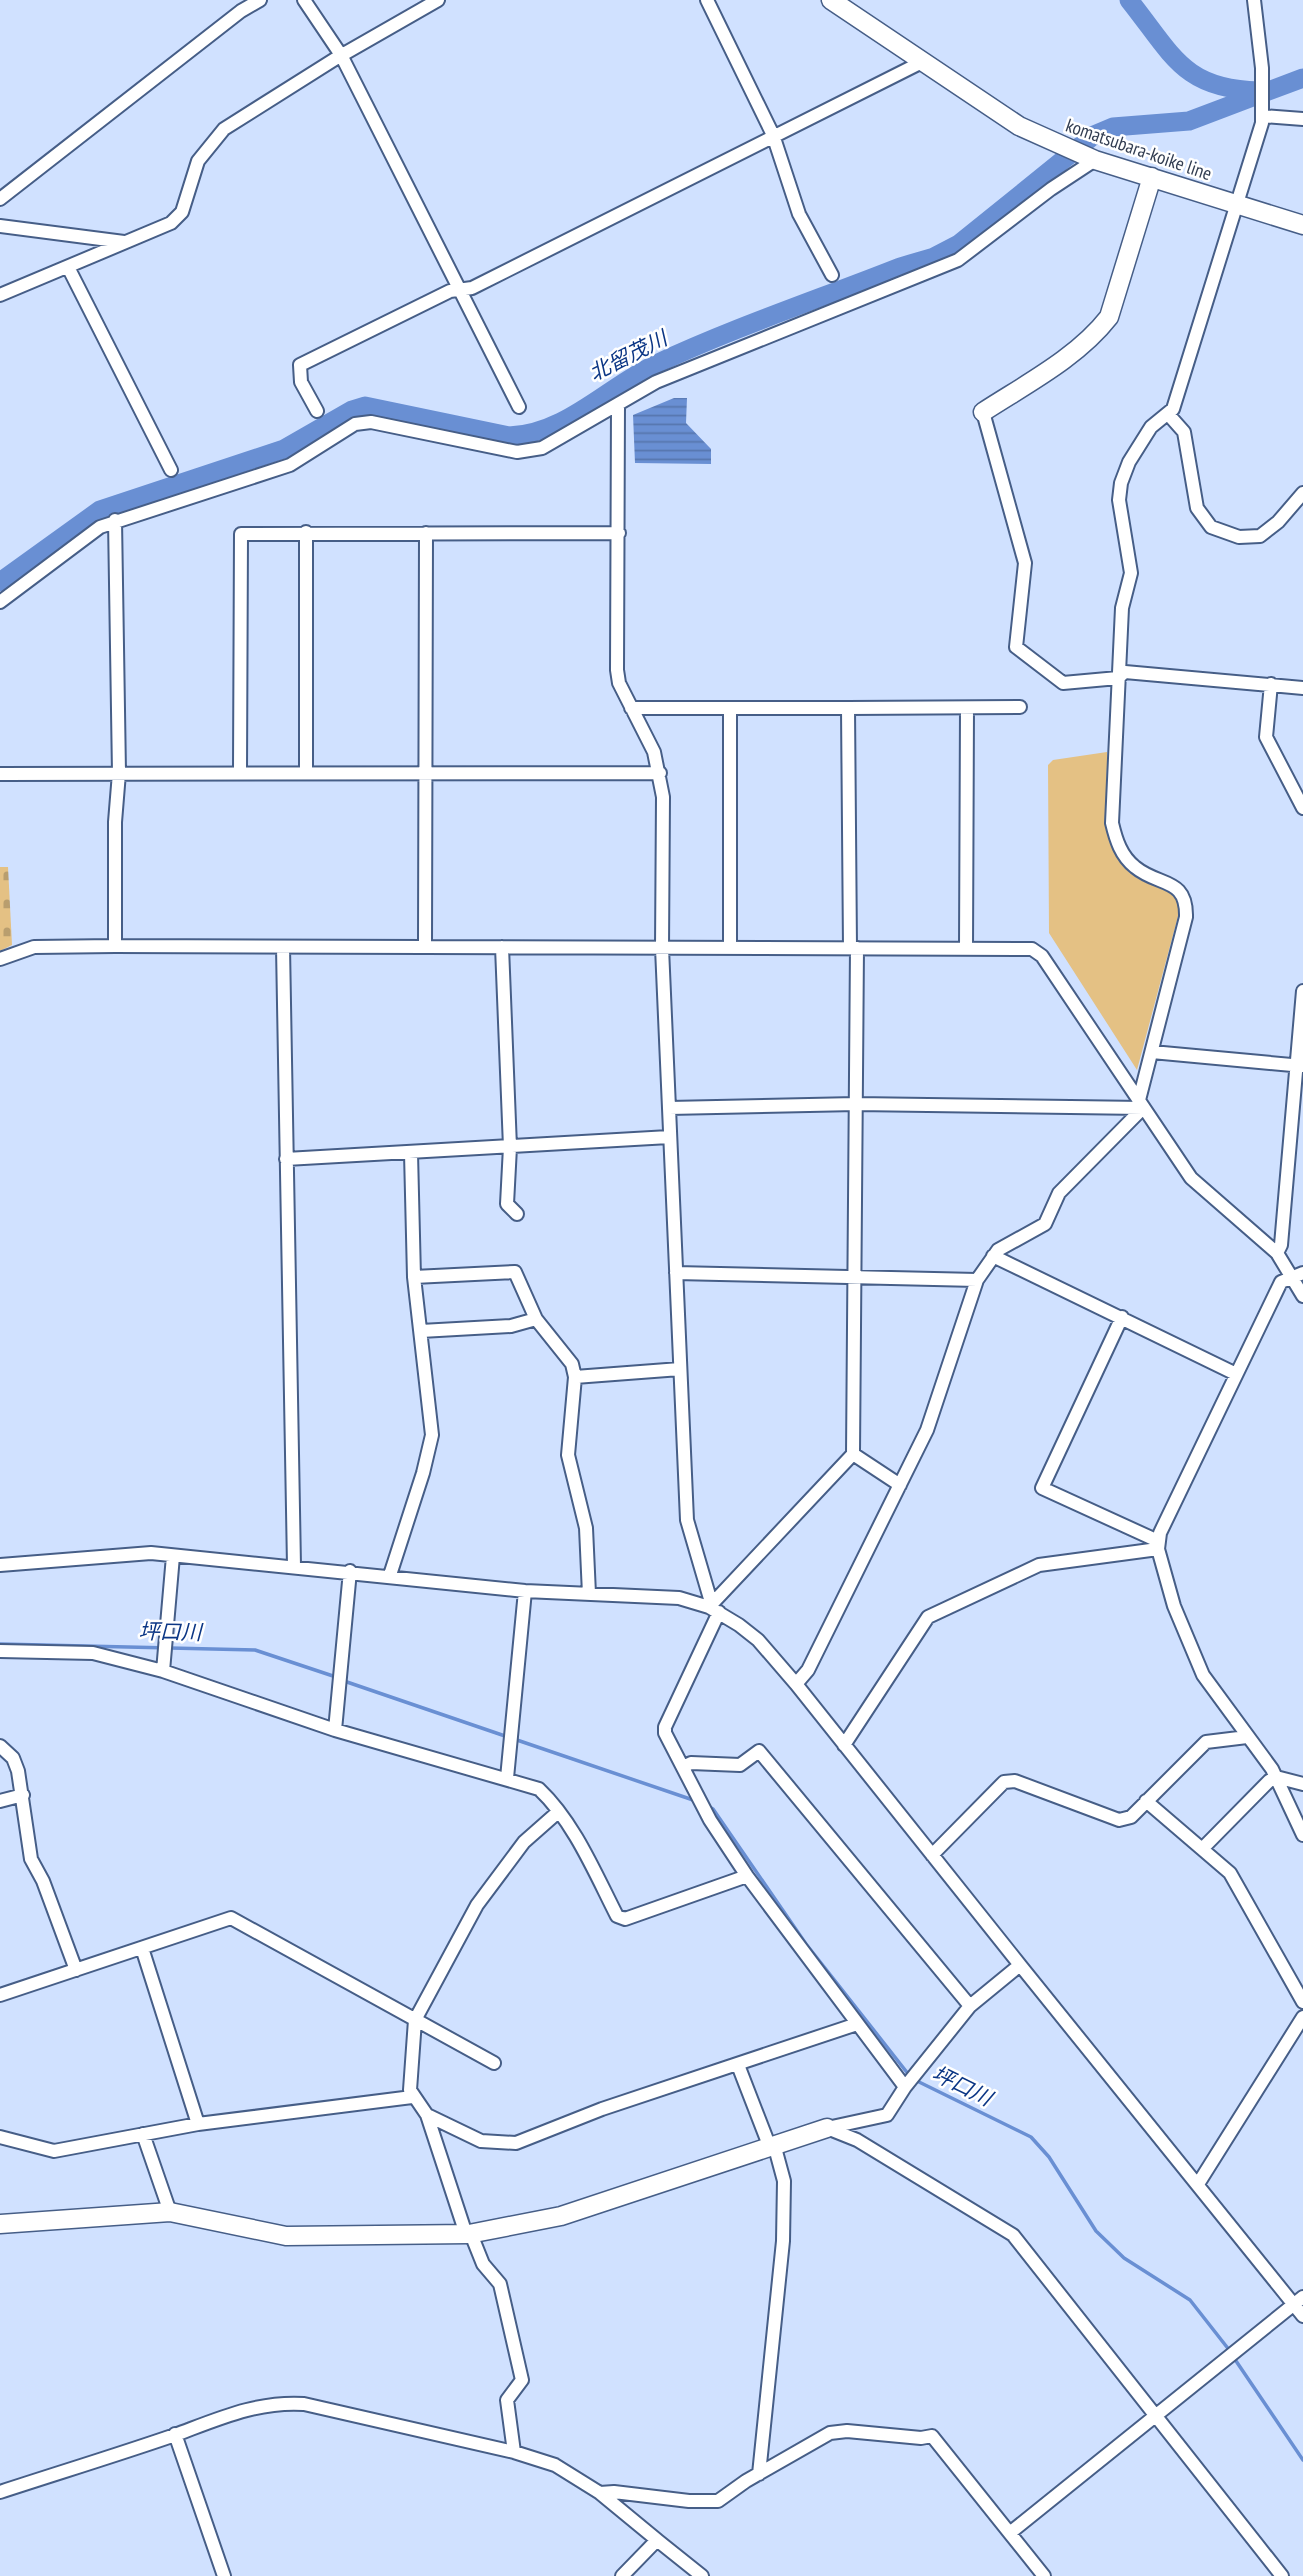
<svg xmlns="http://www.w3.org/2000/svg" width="1303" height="2576" font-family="'PT Sans Narrow','Noto Sans JP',sans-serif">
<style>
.grass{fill:#e4c184}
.cemetery{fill:url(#cemetery-stones)}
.water{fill:url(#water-rules)}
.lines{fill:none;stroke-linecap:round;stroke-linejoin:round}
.stream{stroke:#698fd3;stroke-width:3.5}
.river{stroke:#698fd3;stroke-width:19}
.street-casing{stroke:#465e87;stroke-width:16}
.secondary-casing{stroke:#465e87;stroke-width:21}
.street{stroke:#fff;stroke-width:12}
.secondary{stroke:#fff;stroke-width:18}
.labels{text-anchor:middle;stroke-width:5;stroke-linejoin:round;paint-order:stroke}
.street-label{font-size:19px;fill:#323d51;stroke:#fff}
.water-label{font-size:21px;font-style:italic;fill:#0b3685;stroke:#fff}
</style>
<defs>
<pattern id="cemetery-stones" width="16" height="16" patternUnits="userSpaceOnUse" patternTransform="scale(1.75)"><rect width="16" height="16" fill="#e4c184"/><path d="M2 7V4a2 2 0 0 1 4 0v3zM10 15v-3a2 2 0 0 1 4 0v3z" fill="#b99e6e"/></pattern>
<pattern id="water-rules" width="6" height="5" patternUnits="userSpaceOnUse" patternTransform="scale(1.75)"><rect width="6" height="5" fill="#698fd3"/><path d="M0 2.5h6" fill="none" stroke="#5776ae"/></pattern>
</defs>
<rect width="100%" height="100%" fill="#d0e1ff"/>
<path class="grass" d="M1107 752C1108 796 1095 856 1141 880 1156 888 1173 890 1181 905L1137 1070 1049 933 1048 765 1053 760Z"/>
<path class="cemetery" d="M0 867H8L12 945 0 951Z"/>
<path class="water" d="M674 398H687L686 423 711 449V464L635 463 633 415Z"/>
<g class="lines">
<path class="stream" d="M0 1644 255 1650 336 1677
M344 1681 505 1736
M514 1739 696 1801
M706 1805 713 1809 806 1944 909 2075
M915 2080 1031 2137 1049 2157 1096 2231 1124 2258 1190 2300 1230 2351
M1234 2358 1303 2460"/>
<path class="river" d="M1129 0C1173 55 1183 89 1259 91
M0 582 100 510 284 449 352 410 365 406 509 436C566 434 607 387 656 364 735 327 819 299 900 267L934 257 959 244 1094 135 1113 127 1189 121 1303 78"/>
<g class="street-casing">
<path id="street" d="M304 0 341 55 519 407
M707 0 773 135 799 214 832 275
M1262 116 1303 119
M0 199 241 11 260 0
M0 226 124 242
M68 267 171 470
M0 295 171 223 182 212 198 161 224 129 335 59 438 0
M618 404 617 670 619 683 654 752 663 797 662 948 687 1520 711 1602
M317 411 301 382 300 365 450 291 472 288 922 62
M983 412 1025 563 1016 647 1063 683 1118 678 1125 672 1303 688
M1168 414 1184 432 1197 508 1211 527 1239 537 1260 536 1278 522 1303 493
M0 602 100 527 290 465 355 424 371 422 517 452 542 448 656 382 958 260 1051 189 1095 160
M1271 684 1266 737 1303 808
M631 708H848L850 948
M848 708 1020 707
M240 771 241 534 619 533
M306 772V532
M0 774 660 773
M115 946V822L119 773 115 520
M425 946 426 533
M283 947 294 1566
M502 947 510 1147 507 1204 517 1214
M730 948V708
M966 948 967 709
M0 959 34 947 115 946 1032 949 1042 956 1191 1178 1277 1253 1303 1296
M1152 1052 1303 1066
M1139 1100 1186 917C1187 877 1159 887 1135 867 1121 856 1116 840 1112 823L1122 608 1131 573 1119 500 1121 483 1129 462 1151 427 1173 409 1262 123V68L1254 0
M669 1108 856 1104 1143 1108
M1143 1108 1059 1193 1045 1224 998 1250 977 1280 927 1430 808 1670 796 1684 1020 1965 970 2006 905 2087 887 2115 827 2128 857 2140 1013 2235 1282 2576
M286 1159 669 1137
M1277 1253 1281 1245 1303 991
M993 1256 1236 1374
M676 1273 977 1280
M1303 1273 1281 1282 1160 1533 1158 1549 1174 1606 1203 1675 1272 1769 1303 1835
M414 1277 515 1272 536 1319 572 1364 575 1377
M1122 1317 1042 1488 1158 1541
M421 1331 511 1326 536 1319
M853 1454 900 1485
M0 1565 151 1553 525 1591 679 1598 709 1607 739 1625 758 1640 796 1684
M390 1575 423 1473 432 1435 414 1277 411 1153
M589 1594 586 1528 568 1455 575 1377 680 1369
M709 1607 853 1454 857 948
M719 1612 665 1727V1733L710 1820 747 1876 905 2087
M0 1651 93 1653 163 1671 335 1730 539 1789C574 1822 595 1873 617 1916L625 1919 747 1876
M163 1671 173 1556
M335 1730 350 1571
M844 1745 928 1617 1039 1565 1158 1549
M0 1746 13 1758 18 1771 31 1859 43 1881 76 1970
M683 1767 691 1763 740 1765 759 1751 970 2006
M507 1778 525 1591
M0 1801 23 1795
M1146 1801 1230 1873 1303 2002
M1203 1848 1269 1781 1276 1777 1303 1784
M932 1855 1004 1782 1015 1781 1119 1820 1131 1817 1206 1742 1247 1737
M142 1948 198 2124
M1020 1965 1303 2316
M0 1995 231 1918 494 2063
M738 2065 769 2145
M427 2115 481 2141 516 2143 602 2109 857 2024
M143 2134 170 2212
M0 2137 54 2151 198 2124 412 2097
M1198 2184 1303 2017
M175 2434 224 2576
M514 2452 507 2400 522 2380 500 2284 483 2264 473 2239 464 2228 427 2115 410 2090 415 2020 477 1905 524 1842 558 1812
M759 2474 783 2241 784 2181 774 2144
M0 2492C58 2473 117 2455 175 2435 218 2419 257 2401 304 2404L514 2452 555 2465 600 2493 614 2492 689 2501H718L746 2481 830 2433 847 2431 921 2438 932 2436 1044 2576
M600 2493 657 2540
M1011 2532 1303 2297
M622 2576 657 2540 702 2576"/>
</g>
<g class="secondary-casing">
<path id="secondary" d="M831 0 1019 126 1095 160 1303 225
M983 412C1026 384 1077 358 1109 317L1152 177
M0 2224 170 2212 286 2236 469 2234 561 2216 827 2128"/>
</g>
<use href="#street" class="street"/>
<use href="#secondary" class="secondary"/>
</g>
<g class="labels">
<g class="street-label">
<text transform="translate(1139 149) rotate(19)" y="7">komatsubara-koike line</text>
</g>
<g class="water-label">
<text transform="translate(628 356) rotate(-27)" y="7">北留茂川</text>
<text transform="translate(170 1632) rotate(1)" y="7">坪口川</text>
<text transform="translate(962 2086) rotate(26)" y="7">坪口川</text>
</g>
</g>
</svg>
